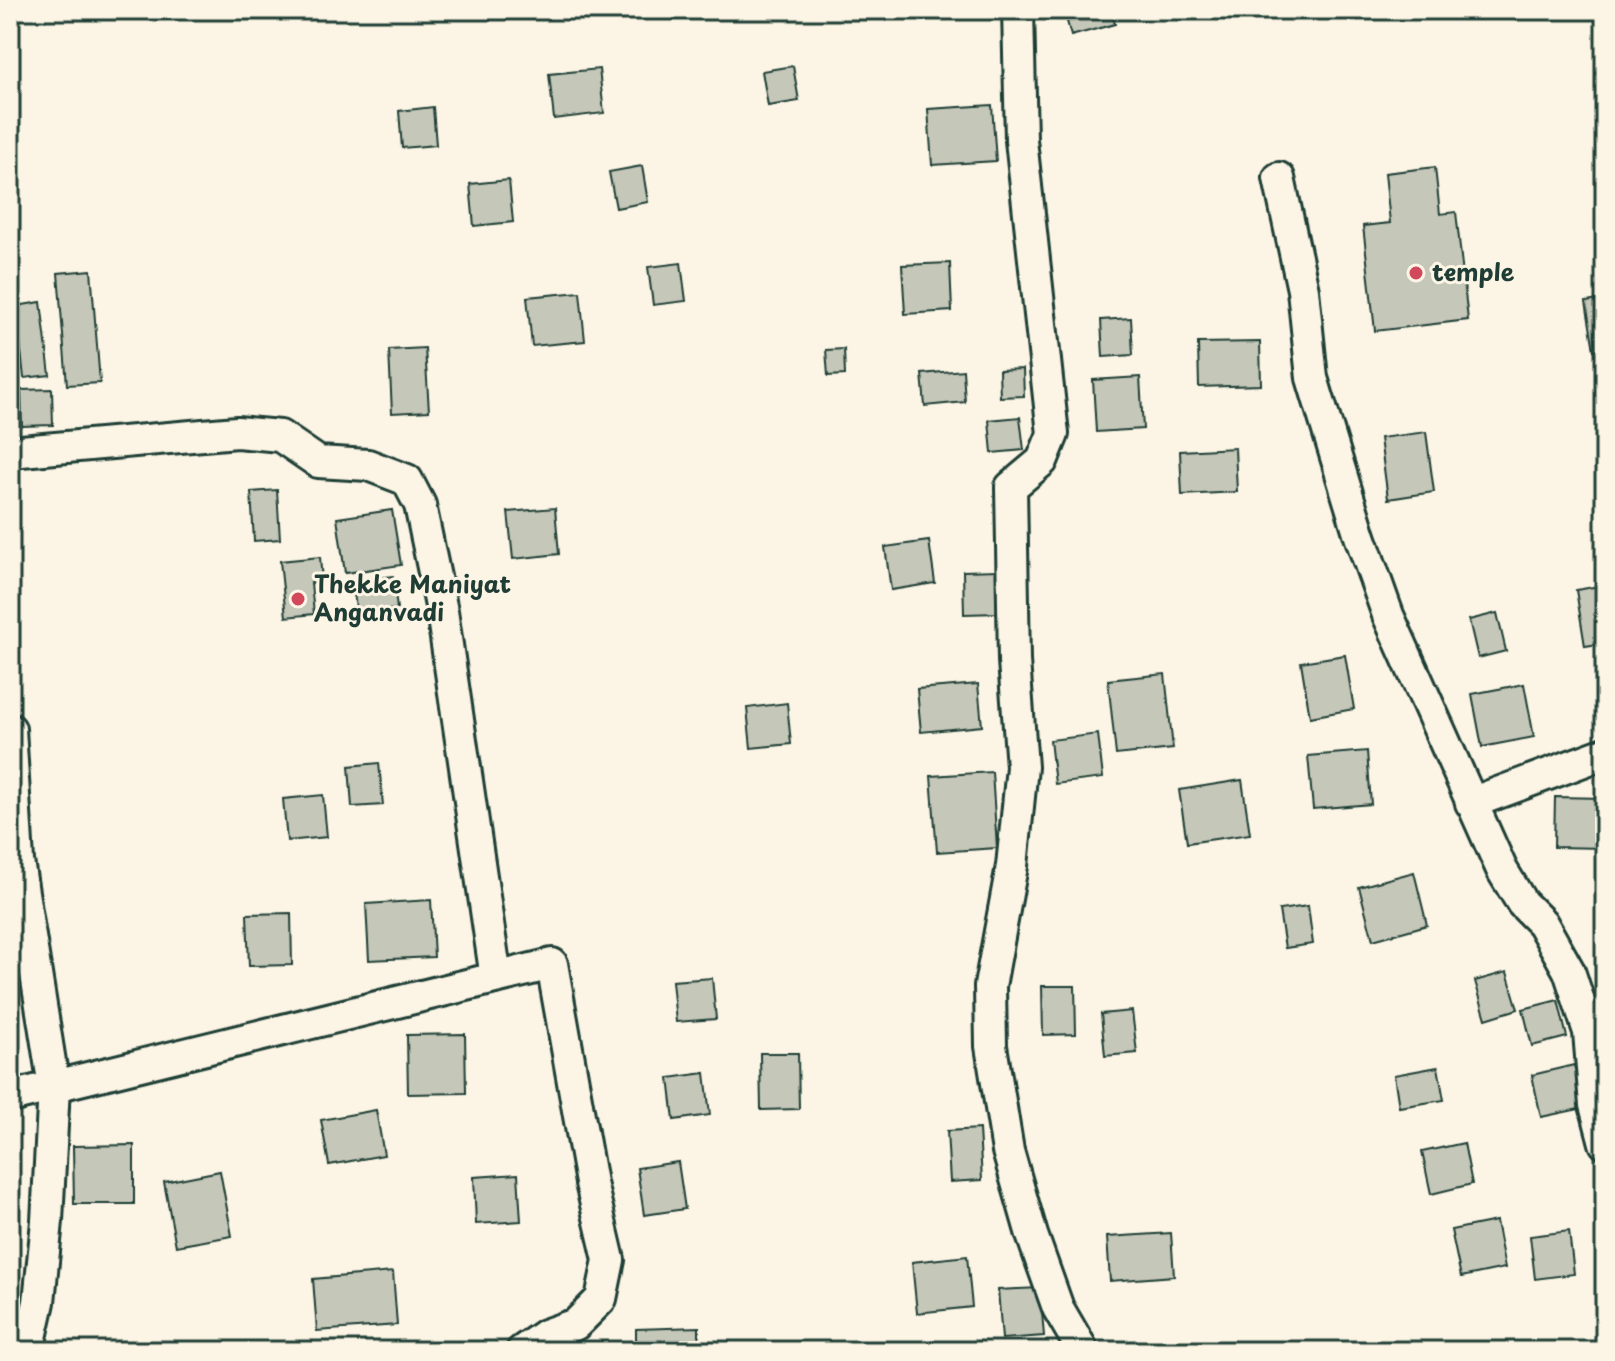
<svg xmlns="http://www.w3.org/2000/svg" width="1615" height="1361" font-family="'Playpen Sans',sans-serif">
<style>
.building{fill:#c5c7b9;stroke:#1f3d34;stroke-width:2}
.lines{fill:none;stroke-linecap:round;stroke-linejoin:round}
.street-casing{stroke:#1f3d34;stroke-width:36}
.street{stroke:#fcf5e5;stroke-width:30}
.poi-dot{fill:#d1495b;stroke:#fcf5e5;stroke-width:3}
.labels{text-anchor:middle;stroke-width:6;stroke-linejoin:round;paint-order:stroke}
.poi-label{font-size:24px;font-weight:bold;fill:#1f3d34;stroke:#fcf5e5;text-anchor:start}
</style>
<rect width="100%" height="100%" fill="#fcf5e5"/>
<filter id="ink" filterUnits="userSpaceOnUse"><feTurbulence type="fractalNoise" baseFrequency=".0125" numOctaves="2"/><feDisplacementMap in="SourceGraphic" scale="16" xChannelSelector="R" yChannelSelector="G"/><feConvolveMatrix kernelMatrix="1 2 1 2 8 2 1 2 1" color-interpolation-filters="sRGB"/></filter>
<g filter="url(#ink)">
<path class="building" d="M1064 10H1111L1115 24 1071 36Z
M793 66 799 101 768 106 762 71Z
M599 69 604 113 554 119 549 74Z
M992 105 996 161 932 165 928 109Z
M433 107 436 145 402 148 399 111Z
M642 166 648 202 616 208 609 172Z
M1435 167 1440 214 1456 212 1468 320 1375 331 1363 226 1390 223 1385 173Z
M509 180 513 222 474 226 470 184Z
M681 263 686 301 653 305 648 267Z
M950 263 952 311 905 314 902 265Z
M91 270 100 383 67 385 58 273Z
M580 292 585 341 532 346 527 297Z
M1605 299V348L1594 350 1586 302Z
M41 302 50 375 24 378 16 306Z
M1131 318 1133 355 1103 357 1101 320Z
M1260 342 1261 385 1199 387 1198 343Z
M425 348 429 411 392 413 389 350Z
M844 349 845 375 828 376 826 350Z
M1023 369 1024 396 1000 397 999 370Z
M963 370 965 402 925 406 922 374Z
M1140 377 1143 429 1096 432 1093 380Z
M52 389 53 425 22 426 21 390Z
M1020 417 1024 450 992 453 989 420Z
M1426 432 1434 492 1388 499 1380 438Z
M1235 448 1237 492 1182 495 1180 451Z
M277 490 280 539 254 541 251 492Z
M555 508 559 554 513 559 508 512Z
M392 510 401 565 345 573 337 518Z
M929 541 935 583 891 590 885 547Z
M320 557 322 581 311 583 314 614 286 617 280 561Z
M998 570 999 613 964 614 963 571Z
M393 576 397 609 357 614 352 581Z
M1605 585V643L1585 646 1576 590Z
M1497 613 1506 651 1478 658 1469 620Z
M1345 655 1354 709 1310 717 1301 662Z
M1165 674 1173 749 1116 755 1108 680Z
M978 684 982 726 921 732 917 689Z
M1524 684 1534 737 1482 747 1472 694Z
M787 703 791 744 751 748 747 708Z
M1098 734 1103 778 1055 784 1050 740Z
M1367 751 1371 804 1313 809 1308 756Z
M379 763 383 805 352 807 349 766Z
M992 772 997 848 937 852 931 776Z
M1242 780 1250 834 1187 843 1179 790Z
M323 795 327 837 287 841 283 799Z
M1555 797 1605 798V848L1554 847Z
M1414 872 1427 925 1373 940 1359 887Z
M431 900 434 957 369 960 366 904Z
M1308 906 1313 944 1285 948 1279 910Z
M291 913 292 965 249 966 247 914Z
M1507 972 1518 1009 1486 1019 1475 981Z
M712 978 716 1019 676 1022 672 981Z
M1042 986H1075L1076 1034 1043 1035Z
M1558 1000 1567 1037 1532 1046 1523 1009Z
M1132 1011 1137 1053 1105 1056 1101 1014Z
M465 1034 466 1093 408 1094 407 1035Z
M760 1053H798L799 1109 761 1110Z
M1574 1065 1584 1108 1541 1117 1532 1075Z
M1438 1067 1444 1100 1399 1107 1394 1075Z
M705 1073 710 1115 674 1120 669 1078Z
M376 1110 384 1155 329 1165 321 1120Z
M979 1129 982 1180 950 1182 947 1131Z
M1464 1143 1472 1184 1431 1194 1422 1152Z
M134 1145V1204H74L73 1146Z
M678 1162 685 1209 644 1215 637 1168Z
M220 1171 232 1236 176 1246 164 1182Z
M518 1174 521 1221 476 1224 474 1177Z
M1496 1221 1505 1268 1461 1277 1451 1230Z
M1569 1231 1574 1274 1535 1279 1530 1236Z
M1171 1233 1174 1276 1110 1281 1107 1237Z
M967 1256 972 1307 917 1313 912 1262Z
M393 1272 397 1325 317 1331 313 1279Z
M1040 1288 1044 1336 1002 1339 998 1290Z
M699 1327V1351H636V1329Z"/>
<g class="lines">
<g class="street-casing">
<path id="street" d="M1018 10 1021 140 1053 434 1042 461 1011 487 1014 661 1022 767 1012 866 990 986 991 1046 1008 1151 1032 1235 1058 1308 1083 1351
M1279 178 1303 290 1312 378 1360 536 1388 615 1502 870 1522 903 1542 923 1569 971 1589 1032 1595 1105 1605 1143
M10 452 237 432 280 436 318 462 368 465 407 480 420 505 442 611 496 978
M10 729 18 861 54 1087 47 1221 39 1302 28 1351
M1471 803 1605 753
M10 1097 552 964 591 1183 609 1260 601 1299 576 1324 545 1335 522 1351"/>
</g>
<use href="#street" class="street"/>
</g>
</g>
<g class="poi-dot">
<circle cx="1416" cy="273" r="8"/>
<circle cx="298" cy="599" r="8"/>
</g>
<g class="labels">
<g class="poi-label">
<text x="1432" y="281">temple</text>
<text x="314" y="593">Thekke Maniyat<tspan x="314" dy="28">Anganvadi</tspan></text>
</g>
</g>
<rect width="1615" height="1361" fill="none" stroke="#fcf5e5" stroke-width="40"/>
<rect x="20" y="20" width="1575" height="1321" fill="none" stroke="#1f3d34" stroke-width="3" filter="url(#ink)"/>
</svg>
